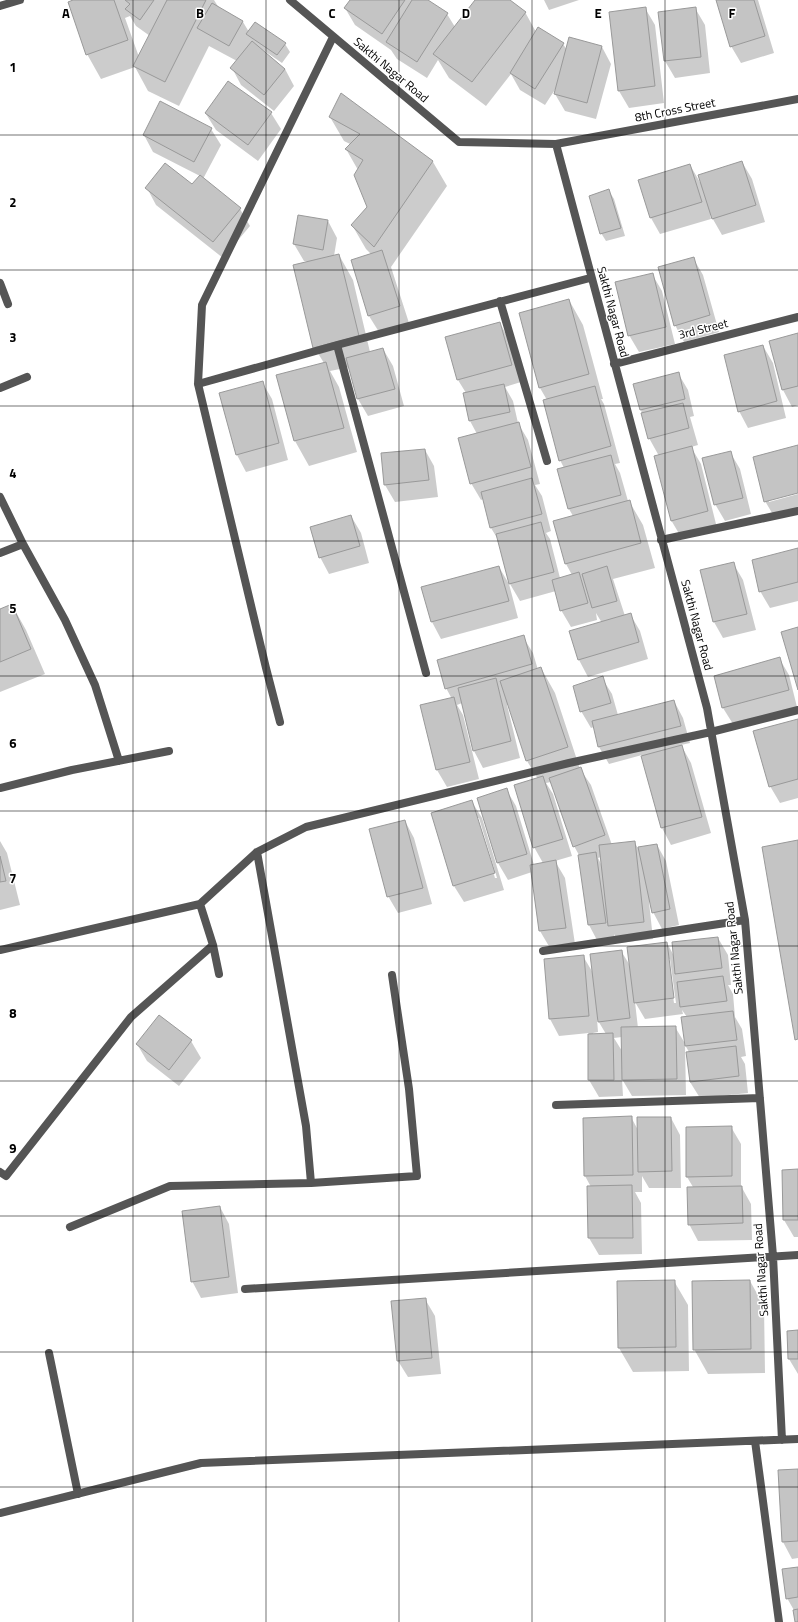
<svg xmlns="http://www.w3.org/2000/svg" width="798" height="1622" font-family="'Titillium Web',sans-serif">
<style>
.shadow{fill:#0003;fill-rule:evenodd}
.building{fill:#c4c4c4;stroke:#999}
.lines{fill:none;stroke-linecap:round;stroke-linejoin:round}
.minor{stroke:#555;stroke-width:8}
.grid{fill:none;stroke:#000;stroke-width:1;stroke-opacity:0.55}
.labels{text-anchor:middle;stroke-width:3;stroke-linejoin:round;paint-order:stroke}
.street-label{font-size:12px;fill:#000;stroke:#fff}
.grid-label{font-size:13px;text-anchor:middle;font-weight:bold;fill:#000;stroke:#fff;stroke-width:3;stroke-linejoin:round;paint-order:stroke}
</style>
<rect width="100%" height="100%" fill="#fff"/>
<path class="shadow" d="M71 0H214L219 8 243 22 249 32 285 44 290 52 282 63 263 50 262 51 285 69 294 86 274 111 241 85 232 68 237 61 209 46 179 106 148 91 135 67 101 79 87 54ZM130 16 136 26 150 36 139 57 125 18Z
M351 0H426L447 14 455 27 476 0H509L525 12 536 32 563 44 567 50 602 47 611 64 596 119 565 111 555 94 556 88 545 105 520 90 511 74 486 106 449 78 438 60 427 78 397 59 391 50 355 25 345 8Z
M544 0H579L549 10Z
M717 0H758L774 53 741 63 731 46Z
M645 8 655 25 664 103 629 108 619 91Z
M695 8 705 25 710 73 675 78 665 61 659 13Z
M341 94 433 162 447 186 391 267 409 323 379 332 369 316 352 261 372 255 366 249 352 225 368 207 358 170 346 149 350 144 344 141 330 117Z
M271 113 281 129 258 161 216 130 206 114Z
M211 129 221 145 203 179 240 209 250 226 223 258 156 205 147 188 192 186 200 176 153 152 144 135Z
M742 162 752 179 765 222 722 235 710 214 711 219 660 234 651 218 690 165 701 184Z
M609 191 614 199 625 236 606 241 601 233Z
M328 221 337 238 334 256 339 255 353 280 370 352 383 349 393 366 404 406 368 416 358 399 350 367 330 371 339 387 357 452 309 466 295 441 277 376 324 363 314 347 310 262 304 261 294 244Z
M693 258 703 275 719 332 684 342 675 325Z
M652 274 662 291 675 344 639 352 629 335Z
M569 300 583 325 603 399H601L604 404 620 463 615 464 620 473 628 501H629L643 525 655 568 613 579 625 616 630 614 640 631 648 659 588 677 579 660 570 632 602 623 596 613 597 620 571 627 561 610 556 591 520 601 510 584 499 541 491 528 483 499 481 500 471 483 477 434 470 421 466 393 458 380 447 337 500 323 509 340 521 382 505 387 513 401 518 423 528 440 540 484 535 485 542 496 551 531 546 533 550 539 560 578 572 575 566 564 554 521 573 516 569 509 558 470 564 468 560 460 547 400 540 388Z
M798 336V405L792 407 783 390 771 341Z
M763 346 773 363 786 418 748 428 739 411Z
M678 373 688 390 694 416 690 417 698 445 691 447 701 464 717 528 681 537 671 520 659 456 649 438 641 410Z
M262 382 272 399 288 460 246 472 237 455Z
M798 446V492L769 499V502L798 494V512L775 518 765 501Z
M425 450 434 466 438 497 395 502 385 485 382 454Z
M730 452 740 469 751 514 725 521 715 504Z
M351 516 361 533 369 563 329 574 320 557Z
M798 549V601L770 608 760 591Z
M733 563 743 580 756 630 723 638 714 622Z
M499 567 509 584 518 618 441 639 432 622 422 588Z
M12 605 26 630 45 674 0 692V610Z
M523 637 533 653 538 670 541 668 555 693 580 769 591 785 612 845 634 842 638 848 657 845 666 861 679 925 662 929 653 912 650 901 649 902 653 939 619 943 614 934 615 940 598 942 589 925 579 855 574 846 551 782 546 783 553 794 572 856 555 861 565 878 575 944 550 948 540 931 532 872 508 880 498 863 478 798 506 789 516 806 534 865 543 863 534 847 538 779 527 761 509 705H507L520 758 483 768 474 751 462 703 457 705 463 715 479 779 447 787 437 770 421 706 452 699 446 688ZM601 857 602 866 598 858Z
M779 658 789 675 797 707 733 724 723 708 715 676Z
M602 678 612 694 618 715 674 701 683 718 690 743 681 745 691 763 711 833 671 845 662 828 642 755 609 764 599 747 594 727 591 728 581 711Z
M798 720V798L780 803 770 786Z
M472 802 482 818 504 890 464 902 454 886ZM477 818H479L497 878H495Z
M405 821 414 838 432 904 398 913 388 896Z
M0 841 7 853 20 905 0 910Z
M718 938 728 955 731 985H728L733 994 735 1017 742 1029 746 1056 741 1057 745 1064 748 1093 700 1098 690 1082 689 1052 685 1045 686 1095 632 1096 622 1079 623 1096 599 1097 589 1080V1033L559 1036 550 1019 545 960 583 956 593 973 621 951 631 967 667 943 674 956ZM668 959H670L676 1003H674ZM635 1002 645 1019 683 1014 682 1010 687 1017 686 1045 675 1027 638 1028ZM597 1019 606 1034H593V1033L598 1032ZM622 1037V1051L614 1038Z
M191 1041 201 1058 179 1086 147 1061 137 1044Z
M631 1117 638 1130 671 1118 680 1135 681 1188H649L642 1176V1192H635L641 1203 642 1254 599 1255 589 1238 588 1187H591L585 1176Z
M731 1127 741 1144V1186L751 1204 752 1240 698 1241 689 1224 693 1187 687 1177V1128Z
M798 1170V1237H794L784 1220Z
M220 1207 229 1224 238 1293 201 1298 192 1281Z
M674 1281 688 1305 689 1371 633 1372 619 1348Z
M750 1281 764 1306 765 1373 708 1374 694 1349Z
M425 1299 435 1316 441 1374 408 1377 398 1361Z
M798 1331V1374L789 1359Z
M798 1470V1558L792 1559 783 1542Z
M798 1568V1622H796L795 1612 787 1598Z"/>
<path class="building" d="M73 0H114L128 40 86 55 68 2Z
M125 0H154L140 20 125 9 130 4Z
M167 0H206L165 82 133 66Z
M350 0H405L382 34 344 8Z
M412 0H428L448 13 417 62 386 42Z
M475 0H510L526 12 472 82 433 54Z
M716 0H754L765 36 730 47Z
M212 3 243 21 229 46 197 28Z
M646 7 655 86 618 91 609 12Z
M696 7 701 57 664 61 658 12Z
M255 22 286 43 277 55 246 34Z
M538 27 564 43 535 89 510 73Z
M569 37 602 46 587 103 554 94Z
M252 41 285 69 264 95 230 68Z
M228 81 272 112 248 145 205 113Z
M341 93 433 161 374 247 351 225 367 207 354 175 363 160 345 149 360 134 329 117Z
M160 101 212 128 194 162 143 135Z
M742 161 756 205 712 219 698 175Z
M165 163 192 184 200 175 241 208 213 242 145 188Z
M690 164 702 202 650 218 638 180Z
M609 189 621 228 600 234 589 196Z
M298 215 328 220 323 250 293 244Z
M382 250 400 306 368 316 351 260Z
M339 254 359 336 313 348 293 265Z
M694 257 710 315 674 326 658 267Z
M653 273 666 327 628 336 615 282Z
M569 299 589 374 539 388 519 313Z
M500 322 512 365 457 380 445 337Z
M798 333V386L782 390 769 341Z
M763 345 777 401 738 412 724 355Z
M383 348 395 389 357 399 346 358Z
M326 362 344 428 294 441 276 375Z
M679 372 685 399 640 410 633 384Z
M263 381 279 443 236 455 219 393Z
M504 384 510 412 469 421 463 393Z
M595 386 611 446 559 461 543 400Z
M683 403 689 428 648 439 641 413Z
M519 422 531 467 470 484 458 438Z
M798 445V493L764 502 753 457Z
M692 446 708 511 671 521 654 456Z
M425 449 429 480 384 485 381 453Z
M731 451 743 498 714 505 702 458Z
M611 455 621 495 568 509 557 469Z
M532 478 542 514 490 528 481 492Z
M630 500 641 543 565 564 553 521Z
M351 515 360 546 319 558 310 527Z
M541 522 554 572 509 584 496 534Z
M798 548V582L759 592 752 560Z
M734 562 747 614 713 622 700 570Z
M499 566 509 601 431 622 421 587Z
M607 566 617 601 592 608 582 574Z
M579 572 588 603 560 611 552 580Z
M12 604 31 649 0 662V609Z
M631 613 639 642 578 660 569 631Z
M798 627V690L781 632Z
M524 635 532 664 445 689 437 660Z
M780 657 789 690 722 708 714 676Z
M541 667 568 747 526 761 500 681Z
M603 676 611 703 580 712 573 686Z
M496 678 511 741 473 751 458 688Z
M454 697 470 762 436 770 420 705Z
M674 700 681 726 598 747 592 721Z
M798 719V779L769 787 753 731Z
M682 745 702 817 661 828 641 756Z
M581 767 605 835 573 847 549 778Z
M543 776 563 839 533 848 514 785Z
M507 788 527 854 497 863 477 798Z
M472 800 495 873 453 886 431 813Z
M405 820 423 888 387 897 369 829Z
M798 840V1039L795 1040 762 847Z
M635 841 644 922 608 926 599 845Z
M657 844 670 909 652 913 638 847Z
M596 852 606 923 588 925 578 855Z
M0 856 6 881 0 882Z
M556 860 566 928 539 931 530 865Z
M718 937 722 968 675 974 672 942Z
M667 942 674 998 634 1003 627 947Z
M622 950 630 1018 598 1022 590 954Z
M584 955 589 1016 549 1019 544 959Z
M723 976 727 1001 680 1007 677 982Z
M733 1011 737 1040 685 1046 681 1017Z
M159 1015 192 1040 169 1070 136 1044Z
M676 1026 677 1079 622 1080 621 1027Z
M613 1033 614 1080H588V1034Z
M736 1046 739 1076 690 1082 686 1052Z
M632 1116 633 1175 584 1176 583 1118Z
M637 1117H671L672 1171 638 1172Z
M732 1126V1176L686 1177V1127Z
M798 1169V1220H783L782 1170Z
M632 1185 633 1238H588L587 1186Z
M742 1186 743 1223 688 1225 687 1187Z
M220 1206 229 1277 191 1282 182 1211Z
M675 1280 676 1347 618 1348 617 1281Z
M750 1280 751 1349 693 1350 692 1281Z
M426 1298 432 1358 397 1361 391 1301Z
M798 1330V1359H788L787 1331Z
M798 1469V1541L782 1542 778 1470Z
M798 1567V1597L786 1599 782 1569Z
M798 1609V1622H795L793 1610Z"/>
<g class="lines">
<path class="minor" d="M290 0 459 142 556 144 798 99
M0 6 20 0
M556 144 707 708 745 920 773 1256 782 1440
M0 283 8 304
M500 301 547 461
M337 345 426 673
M614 364 798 317
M198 384 202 305 333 37
M0 388 27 377
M0 497 23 544 0 553
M661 540 798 511
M23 544 65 620 95 685 119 761
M280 722 266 668 198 384 337 345 590 278
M0 788 72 770 169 751
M257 852 306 1126 311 1183
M0 950 200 904
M543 951 745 920
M219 974 213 945 200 904 257 852 306 827 569 763 711 732 798 710
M556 1105 760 1098
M0 1172 6 1176 131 1017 213 945
M70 1227 170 1186 311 1183 417 1176 409 1089 392 975
M245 1289 798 1255
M49 1353 78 1494
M755 1441 779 1622
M0 1513 201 1463 798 1439"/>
</g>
<path class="grid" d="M133 0V1622M266 0V1622M399 0V1622M532 0V1622M665 0V1622M0 135H798M0 270H798M0 406H798M0 541H798M0 676H798M0 811H798M0 946H798M0 1081H798M0 1216H798M0 1352H798M0 1487H798"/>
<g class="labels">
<g class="street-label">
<text transform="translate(391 70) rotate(40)" y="4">Sakthi Nagar Road</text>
<text transform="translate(675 110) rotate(-11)" y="4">8th Cross Street</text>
<text transform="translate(613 312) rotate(75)" y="4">Sakthi Nagar Road</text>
<text transform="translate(703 329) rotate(-14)" y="4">3rd Street</text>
<text transform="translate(697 625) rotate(75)" y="4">Sakthi Nagar Road</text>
<text transform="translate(734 948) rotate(-96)" y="4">Sakthi Nagar Road</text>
<text transform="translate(761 1270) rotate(-94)" y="4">Sakthi Nagar Road</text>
</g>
</g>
<g class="grid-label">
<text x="66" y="18">A</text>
<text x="200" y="18">B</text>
<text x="332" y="18">C</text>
<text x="466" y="18">D</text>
<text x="598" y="18">E</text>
<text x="732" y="18">F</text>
<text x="13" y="72">1</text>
<text x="13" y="207">2</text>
<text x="13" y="342">3</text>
<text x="13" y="478">4</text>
<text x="13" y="613">5</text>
<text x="13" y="748">6</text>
<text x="13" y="883">7</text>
<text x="13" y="1018">8</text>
<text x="13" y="1153">9</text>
</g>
</svg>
